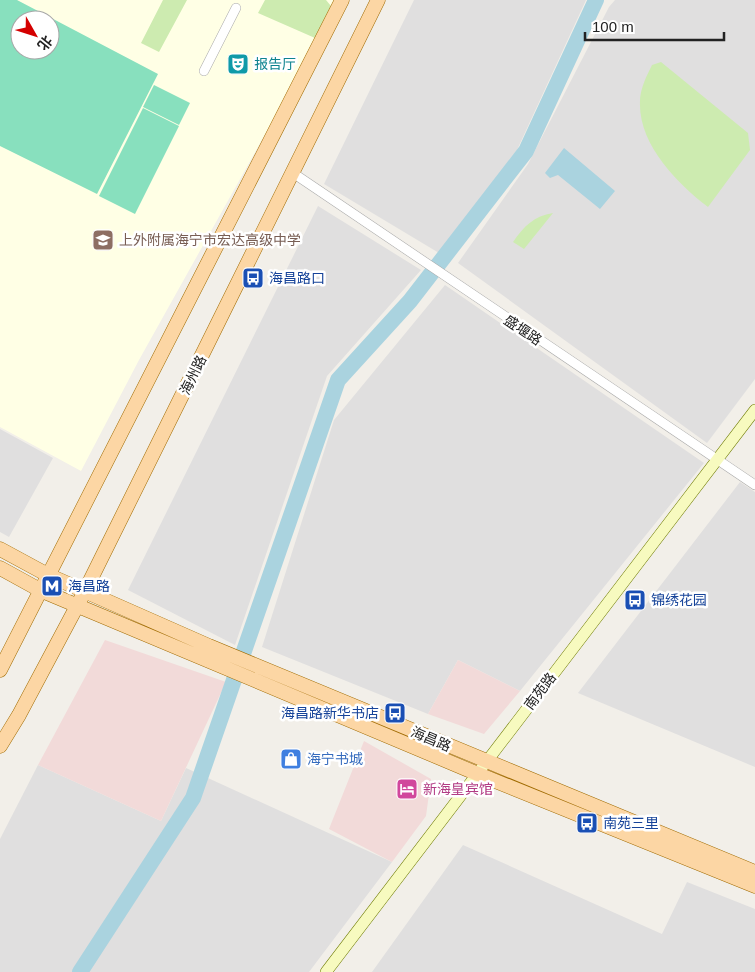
<svg xmlns="http://www.w3.org/2000/svg" width="755" height="972" font-family="Helvetica,'Noto Sans SC',sans-serif">
<style>
.residential{fill:#e0dfdf}
.commercial{fill:#f2dad9}
.education{fill:#ffffe5;fill-rule:evenodd}
.grass{fill:#cdebb0}
.pitch{fill:#88e0be;fill-rule:evenodd}
.water{fill:#aad3df}
.lines{fill:none;stroke-linecap:round;stroke-linejoin:round}
.river{stroke:#aad3df;stroke-width:16}
.street-casing{stroke:#a9a9a9;stroke-width:10}
.secondary-casing{stroke:#707d05;stroke-width:12}
.primary-casing{stroke:#a06b00;stroke-width:15}
.street{stroke:#fff;stroke-width:9}
.secondary{stroke:#f7fabf;stroke-width:11}
.primary{stroke:#fcd6a4;stroke-width:14}
.labels{text-anchor:middle;stroke-width:5;stroke-linejoin:round;paint-order:stroke}
.culture-label{font-size:14px;fill:#0d838f;stroke:#fff;text-anchor:start}
.education-label{font-size:14px;fill:#785e54;stroke:#fff;text-anchor:start}
.transit-label{font-size:14px;fill:#164399;stroke:#fff;text-anchor:start}
.street-label{font-size:14px;fill:#222;stroke:#fff}
.shop-label{font-size:14px;fill:#366cbe;stroke:#fff;text-anchor:start}
.hotel-label{font-size:14px;fill:#b23c85;stroke:#fff;text-anchor:start}
</style>
<rect width="100%" height="100%" fill="#f2efe9"/>
<path class="residential" d="M414 0H586L517 150 439 253 324 184Z
M615 0H755V379L707 443 458 263 528 164 609 7Z
M318 206 421 270 327 376 235 645 128 590Z
M445 285 704 463 520 691 458 660 428 714 262 647 334 420Z
M0 429 53 458 9 537 0 532Z
M740 482 755 492V767L578 693Z
M38 765 161 821 186 768 392 862 309 972H0V839Z
M463 845 662 934 687 882 755 909V972H372Z"/>
<path class="commercial" d="M105 640 226 682 161 821 38 765Z
M458 660 520 691 484 734 428 714Z
M364 741 431 779 426 816 392 862 329 829Z"/>
<path class="education" d="M0 0H334L273 120 139 360 81 471 0 427ZM20 20H50V50H20Z"/>
<path class="grass" d="M163 0H187L159 52 141 43Z
M265 0H326L331 6 315 38 258 13Z
M661 62 748 133 750 150 708 207C677 183 638 144 640 101 640 89 647 75 652 65Z
M553 213 524 249 513 242C524 226 534 216 553 213Z"/>
<path class="pitch" d="M0 0H17L158 74 97 194 0 146ZM20 20H50V50H20Z
M154 85 190 103 179 125 143 107Z
M143 108 179 126 135 214 99 196Z"/>
<path class="water" d="M564 148 615 191 600 209 558 175 550 178 545 173Z"/>
<g class="lines">
<path class="river" d="M80 972 193 798 338 380 410 301 526 151 596 0"/>
<g class="street-casing">
<path id="street" d="M204 71 236 8
M293 173 755 485"/>
</g>
<g class="secondary-casing">
<path id="secondary" d="M326 972 755 410"/>
</g>
<g class="primary-casing">
<path id="primary" d="M0 549 48 575 209 646 755 872
M0 568 40 590 478 774 755 886
M0 670 342 0
M0 746 19 715 85 591 378 0"/>
</g>
<use href="#street" class="street"/>
<use href="#secondary" class="secondary"/>
<use href="#primary" class="primary"/>
</g>
<defs>
<g id="theatre-square" transform="scale(1.125)"><rect x="-9" y="-9" width="18" height="18" rx="4" fill="#0f9aa8" stroke="#fff"/><path d="M-5-5.5Q0-4 5-5.5V0Q5 5 0 6Q-5 5-5 0ZM-3.3-2.5H-1v1.5H-3.3ZM1-2.5H3.3v1.5H1ZM-2.8 1Q0 5.5 2.8 1Z" fill="#fff"/></g>
<g id="school-square" transform="scale(1.125)"><rect x="-9" y="-9" width="18" height="18" rx="4" fill="#8d6e63" stroke="#fff"/><path d="M0-5L7-2L0 1L-7-2ZM-4 1L0 2.5L4 1V4Q0 6-4 4Z" fill="#fff"/></g>
<g id="bus-square" transform="scale(1.125)"><rect x="-9" y="-9" width="18" height="18" rx="4" fill="#1a4fb4" stroke="#fff"/><path d="M-5-6H5V4H4V6H2V4H-2V6H-4V4H-5ZM-3.5-4V0h7V-4ZM-3.5 1.2v1.5H-2V1.2ZM2 1.2v1.5H3.5V1.2Z" fill="#fff"/></g>
<g id="metro-square" transform="scale(1.125)"><rect x="-9" y="-9" width="18" height="18" rx="4" fill="#1a4fb4" stroke="#fff"/><path d="M-5.5 5V-5H-3L0 0L3-5H5.5V5H3V-.5L0 4L-3-.5V5Z" fill="#fff"/></g>
<g id="shop-square" transform="scale(1.125)"><rect x="-9" y="-9" width="18" height="18" rx="4" fill="#3f7fe0" stroke="#fff"/><path d="M-5-2.5h2.3a2.7 3.5 0 0 1 5.4 0H5L5.5 6h-11ZM-1.5-2.5h3a1.5 2.3 0 0 0-3 0Z" fill="#fff"/></g>
<g id="hotel-square" transform="scale(1.125)"><rect x="-9" y="-9" width="18" height="18" rx="4" fill="#d1479c" stroke="#fff"/><path d="M-6-4.5h1.5V1H6V5H4.5V3h-9V5H-6ZM-4 0a1.8 1.8 0 1 1 3.6 0ZM.5 0V-2.5h3Q6-2.5 6 0Z" fill="#fff"/></g>
</defs>
<g fill-rule="evenodd">
<use href="#theatre-square" x="238" y="64"/>
<use href="#school-square" x="103" y="240"/>
<use href="#bus-square" x="253" y="278"/>
<use href="#metro-square" x="52" y="586"/>
<use href="#bus-square" x="635" y="600"/>
<use href="#bus-square" x="395" y="713"/>
<use href="#shop-square" x="291" y="759"/>
<use href="#hotel-square" x="407" y="789"/>
<use href="#bus-square" x="587" y="823"/>
</g>
<g class="labels">
<g class="culture-label">
<text x="254" y="69">报告厅</text>
</g>
<g class="education-label">
<text x="119" y="245">上外附属海宁市宏达高级中学</text>
</g>
<g class="transit-label">
<text x="269" y="283">海昌路口</text>
<text x="68" y="591">海昌路</text>
<text x="651" y="605">锦绣花园</text>
<text x="379" y="718" text-anchor="end">海昌路新华书店</text>
<text x="603" y="828">南苑三里</text>
</g>
<g class="street-label">
<text transform="translate(523 330) rotate(34)" y="5">盛堰路</text>
<text transform="translate(193 375) rotate(-64)" y="5">海州路</text>
<text transform="translate(540 691) rotate(-53)" y="5">南苑路</text>
<text transform="translate(431 739) rotate(23)" y="5">海昌路</text>
</g>
<g class="shop-label">
<text x="307" y="764">海宁书城</text>
</g>
<g class="hotel-label">
<text x="423" y="794">新海皇宾馆</text>
</g>
</g>
<g transform="translate(35 35) rotate(129)"><circle r="24" fill="#ffffff" stroke="#a7a7a7"/>
<path d="M0-4L9 19L0 12L-9 19Z" fill="#d40000"/>
<text y="-8" font-size="14" font-weight="bold" text-anchor="middle" fill="#222222">北</text>
</g>
<path d="M585 32v8h139v-8" fill="none" stroke="#222222" stroke-width="2.5"/>
<text x="592" y="32" font-size="15" fill="#222222" stroke="#ffffff" stroke-width="4" paint-order="stroke">100 m</text>
</svg>
